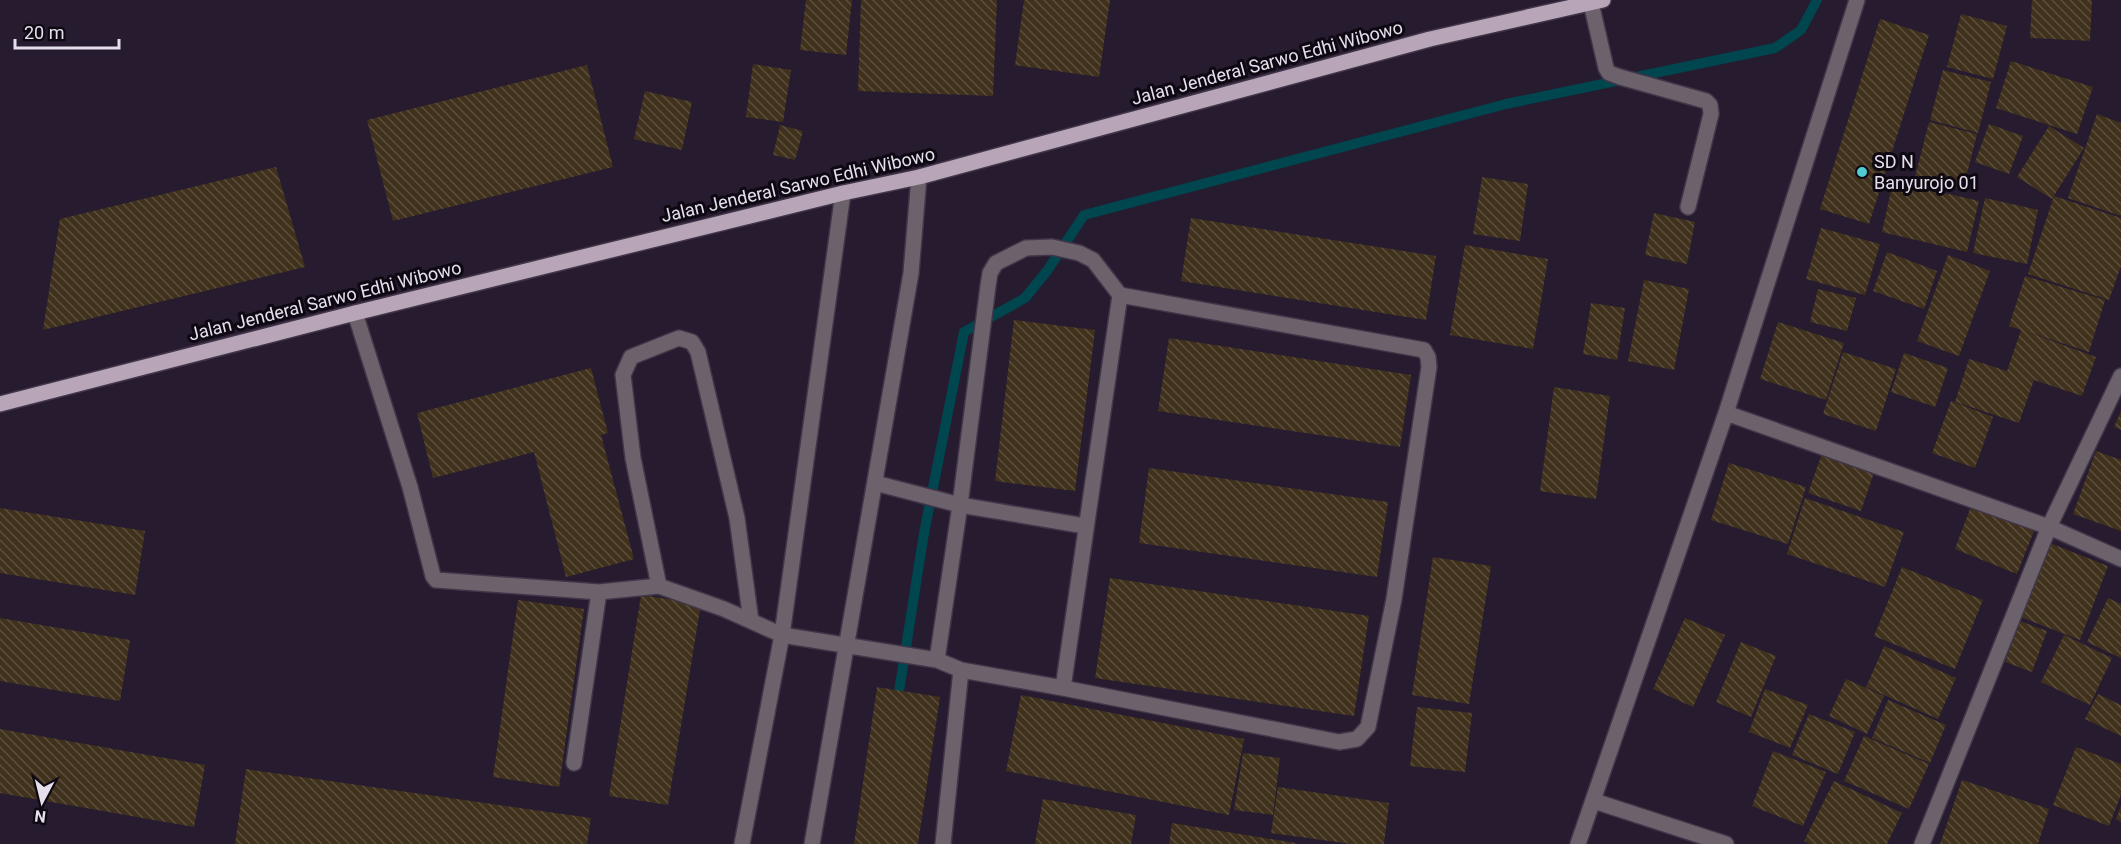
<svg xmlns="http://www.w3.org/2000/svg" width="2121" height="844" font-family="Roboto,sans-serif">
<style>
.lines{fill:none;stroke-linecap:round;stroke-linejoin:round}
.stream{stroke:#00464e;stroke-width:10}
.building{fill:url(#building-back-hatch)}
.service-casing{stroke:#413649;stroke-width:18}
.minor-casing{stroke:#413649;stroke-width:18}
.primary-casing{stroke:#413649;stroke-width:18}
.service{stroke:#6c626b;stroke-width:15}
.minor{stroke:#6c626b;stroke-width:15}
.primary{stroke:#b8a5b7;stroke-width:15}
.poi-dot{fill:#51ccd1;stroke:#0d0811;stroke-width:2}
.labels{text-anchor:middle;stroke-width:6;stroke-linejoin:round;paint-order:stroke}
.street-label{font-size:18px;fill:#e5dfec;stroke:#0d0811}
.poi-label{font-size:18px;fill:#e5dfec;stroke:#0d0811;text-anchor:start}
</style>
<defs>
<pattern id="building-back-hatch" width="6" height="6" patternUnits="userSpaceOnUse" patternTransform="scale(1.5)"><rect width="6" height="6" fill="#40311c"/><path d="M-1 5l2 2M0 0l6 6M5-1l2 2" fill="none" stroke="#5b4e3d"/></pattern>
</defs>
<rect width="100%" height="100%" fill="#261b2f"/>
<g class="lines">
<path class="stream" d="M897,704l27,-171 40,-201 61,-34 22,-27 37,-56 422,-111 269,-56 26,-18 16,-30"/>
</g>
<path class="building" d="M806,0h46l-6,55 -46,-5z
M861,0h136l-4,96 -135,-5z
M1024,0h86l-11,77 -84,-12z
M2032,0h60l-2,41 -60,-3z
M1961,14l46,12 -14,53 -46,-12z
M1880,19l49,16 -60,189 -49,-15z
M2011,61l82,26 -16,47 -81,-26z
M753,64l38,6 -8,52 -37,-5z
M587,65l26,102 -220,54 -26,-101z
M1943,70l48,12 -13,51 -48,-13z
M645,91l47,11 -10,48 -48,-11z
M2097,114l24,9v93l-53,-18z
M1929,122l48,12 -14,56 -48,-13z
M1989,124l34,12 -14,38 -34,-12z
M780,125l23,6 -8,29 -22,-5z
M2049,126l35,22 -32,51 -35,-22z
M276,167l29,100 -262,63 17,-111z
M1482,177l46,7 -8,57 -47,-7z
M1893,181l86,20 -12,51 -85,-20z
M2054,196l67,22v48l-12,34 -81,-26z
M1985,198l53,12 -11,54 -54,-11z
M1654,213l41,9 -8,42 -42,-9z
M1191,218l245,38 -10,64 -245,-39z
M1821,228l59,16 -15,51 -59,-16z
M1465,245l83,14 -15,90 -83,-14z
M1887,252l50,19 -13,38 -51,-18z
M1948,255l42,16 -31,85 -42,-15z
M2025,276l80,24 -16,52 -64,-21 71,26 -14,39 -48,-16 -15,43 -64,-21 14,-43 38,12 14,-41 -12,-4z
M1644,280l45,9 -15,81 -46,-9z
M1818,289l38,9 -9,33 -37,-9z
M1591,303l34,5 -8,52 -34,-6z
M1014,320l81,10 -20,161 -80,-10z
M1778,322l66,21 -18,57 -66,-21z
M1169,338l242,37 -11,72 -242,-36z
M1843,352l53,17 -20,62 -53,-17z
M1904,353l44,15 -13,39 -44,-15z
M591,368l17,65 -7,2 33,124 -68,18 -32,-125 -101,26 -16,-65z
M1554,387l56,9 -14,103 -56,-8z
M1951,401l42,16 -18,51 -43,-15z
M2121,411v19l-7,-3z
M1824,448l52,19 -15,44 -53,-18z
M2096,451l25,9v71l-48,-17z
M1729,463l77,24 -18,57 -77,-24z
M1149,468l239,34 -11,75 -238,-34z
M1805,498l99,34 -19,55 -98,-33z
M1971,506l63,25 -17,43 -62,-25z
M0,508l145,23 -10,64 -135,-22z
M2047,542l61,24 -28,74 -62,-24z
M1433,557l58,9 -22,138 -57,-9z
M1902,567l81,33 -28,69 -81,-33z
M1110,578l259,38 -15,100 -259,-38z
M641,595l60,9 -33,201 -59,-9z
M2108,598l13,6v54l-34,-16z
M518,600l66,9 -25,178 -66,-10z
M0,618l130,22 -10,61 -120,-20z
M1685,618l40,17 -32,72 -40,-18z
M2020,621l27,10 -15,41 -27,-10z
M2064,635l48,23 -22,47 -49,-23z
M1741,642l35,14 -25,61 -35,-15z
M1884,646l72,32 -18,41 -72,-32z
M1846,679l38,17 -17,38 -38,-18z
M877,687l63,10 -22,147h-64z
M1765,689l43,16 -18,43 -41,-16z
M2098,694l23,11v31l-36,-17z
M1021,695l223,44 -15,76 -223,-44z
M1888,700l58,25 -16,38 -58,-25z
M1417,707l55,6 -7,59 -55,-6z
M1809,714l46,18 -17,42 -46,-19z
M0,729l205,36 -11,62 -194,-34z
M1864,736l65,28 -20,45 -65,-28z
M2076,747l45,17v31l-12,31 -56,-21z
M1773,751l53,21 -23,54 -51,-20z
M1243,753l37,5 -7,57 -39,-5z
M246,769l345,49 -4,26h-352z
M1962,780l87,29 -11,35h-98z
M1834,781l68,32 -15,31h-77l-6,-3z
M1278,787l111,16 -5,41h-33l-80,-11z
M1043,799l93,16 -5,29h-96z
M2121,806v16l-5,-3z
M1172,823l124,20 -1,1h-126z"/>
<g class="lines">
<defs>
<path id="service" d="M355,313l55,174 23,89 3,4 163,12 60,-6
M875,483l85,22 125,21
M751,621l-14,-103 -39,-166 -6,-10 -13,-4 -48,19 -8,18 10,83 26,128 65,23 58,26 155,25 24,10 102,18 276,54 18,-3 11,-12 26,-128 35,-232 -1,-10 -4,-7 -304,-55 -27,-35 -14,-7 -27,-6 -26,1 -30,15 -6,10 -2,13 -28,219 -23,155
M1063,688l57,-393
M574,763l25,-171
M742,844l40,-209 61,-442
M812,844l99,-571 8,-96
M943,844l18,-174"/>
<path id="minor" d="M1591,3l15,65 3,5 11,4 86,24 4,4 1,9 -23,93
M1726,413l323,114 72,32
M1594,801l132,43
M1578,844l148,-431 131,-413
M1922,844l127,-317 72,-151"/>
<path id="primary" d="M0,404l355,-91 488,-120 76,-16 511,-138 173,-39"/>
</defs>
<use href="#service" class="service-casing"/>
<use href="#minor" class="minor-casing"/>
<use href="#primary" class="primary-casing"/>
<use href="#service" class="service"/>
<use href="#minor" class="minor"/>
<use href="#primary" class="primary"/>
</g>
<circle class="poi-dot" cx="1862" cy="172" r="6"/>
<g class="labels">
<g class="street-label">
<text transform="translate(1267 63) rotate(-15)" y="6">Jalan Jenderal Sarwo Edhi Wibowo</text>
<text transform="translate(798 185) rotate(-13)" y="6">Jalan Jenderal Sarwo Edhi Wibowo</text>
<text transform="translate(325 301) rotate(-14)" y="6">Jalan Jenderal Sarwo Edhi Wibowo</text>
</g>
<g class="poi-label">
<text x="1874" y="168">SD N<tspan x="1874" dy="21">Banyurojo 01</tspan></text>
</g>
</g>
<g transform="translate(42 802) rotate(187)" stroke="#0d0811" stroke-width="4.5" paint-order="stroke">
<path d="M0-4.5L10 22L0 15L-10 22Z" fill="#e5dfec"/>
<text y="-9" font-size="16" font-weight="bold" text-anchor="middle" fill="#e5dfec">N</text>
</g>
<path d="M15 39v9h104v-9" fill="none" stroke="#e5dfec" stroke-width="3"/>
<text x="24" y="39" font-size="18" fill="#e5dfec" stroke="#0d0811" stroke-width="4.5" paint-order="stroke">20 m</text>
</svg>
